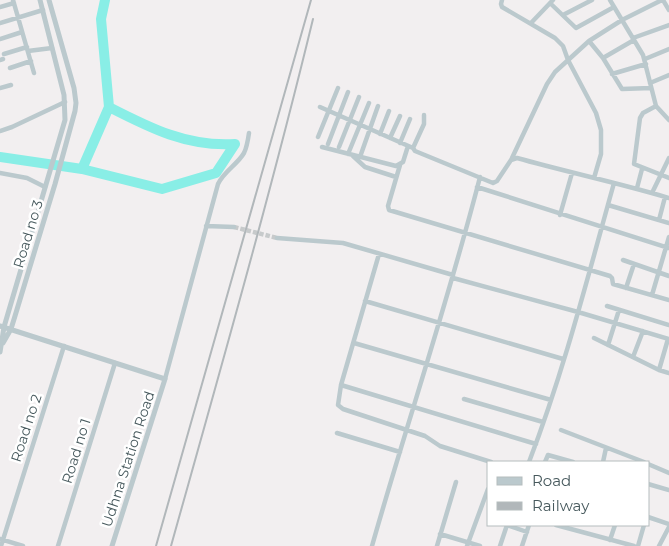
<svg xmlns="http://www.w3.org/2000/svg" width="669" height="546" font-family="Montserrat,sans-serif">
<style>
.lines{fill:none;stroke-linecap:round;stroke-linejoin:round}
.river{stroke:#89eee6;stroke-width:10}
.minor-tunnel{stroke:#c7cacb;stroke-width:4.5;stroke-dasharray:4.5 2;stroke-linecap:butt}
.minor{stroke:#bbc9cd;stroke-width:4.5}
.tertiary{stroke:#bbc9cd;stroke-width:5}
.rail{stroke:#b1b7ba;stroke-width:2}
.labels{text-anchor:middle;stroke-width:5;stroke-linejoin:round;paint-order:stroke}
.street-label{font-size:14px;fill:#47595d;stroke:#fff}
</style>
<rect width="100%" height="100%" fill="#f2eff0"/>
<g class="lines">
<path class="river" d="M0,157l82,12 80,20 54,-16 19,-29c-48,3 -85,-16 -126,-37l-8,-88 4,-19
M82,169l27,-62"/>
<path class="minor-tunnel" d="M234,227l43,11"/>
<path class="minor" d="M13,0l21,73
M502,0l-1,4 1,3 53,31 8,8 5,14 28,53 5,17v24l-7,24
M610,0l33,55 13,51 13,14
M663,0l6,10
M550,3l26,25 38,-21
M0,7l14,-4
M563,15l29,-15
M0,23l43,-13
M531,23l22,-23
M633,38l36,-13
M0,39l22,-7
M589,41l14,17 19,31 29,-1
M28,51l24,-3
M4,54l23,-7
M603,58l31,-18
M645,59l24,-10
M0,60l3,-1
M10,68l21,-7
M612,74l34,-10
M650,83l19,-8
M0,88l11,-3
M656,106l-13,7 -3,5 -6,46 35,14
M320,107l93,41 2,3 78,32 4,-2 14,-21 6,-2c50,14 102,25 152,40
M0,131l12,-4 53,-25
M380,134l9,-23
M318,137l20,-49
M390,138l10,-22
M400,143l10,-24
M328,144l20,-52
M322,147l74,19 7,-4 5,-16
M339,147l20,-50
M413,148l11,-24v-9
M348,154l21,-51
M353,156l12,11 31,10
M360,157l18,-51
M512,158l35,-74 8,-12 34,-31 33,-21 40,-20
M400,165l-12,41 1,4 221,66 2,2 1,6 56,16
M0,173l27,5 18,9
M477,187l192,61
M637,188l5,-19
M652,193l17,-35
M608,205l61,18
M560,215l12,-42
M659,220l6,-23
M206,226l28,1
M277,238l66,5 110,32
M379,254l-38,131 -3,20 5,4 82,27 15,10 51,16
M623,260l46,16
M453,278l125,34 91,27
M626,288l8,-24
M652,295l17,-58
M365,301l198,58
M607,306l62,19
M594,338l65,32 10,3
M354,343l197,57
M608,345l11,-35
M633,357l10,-26
M659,370l9,-31
M165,379l53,-195c6,-13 19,-19 26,-31 3,-6 4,-13 5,-20
M341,385l195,59
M464,399l79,23
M561,430l83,32
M337,433l63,19
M529,462c35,-91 59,-186 85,-279
M545,462l3,-7 25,7
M603,462l3,-14
M648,464l21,9
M648,484l21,6
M648,517l21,7
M507,525l20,7
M556,525l78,21
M440,534l40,12
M0,539l23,7
M610,540l5,-15
M1,546l63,-200
M58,546l57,-183
M372,546c35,-123 76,-244 108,-369
M437,546l19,-64
M467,546l21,-57
M500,546l7,-21
M522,546l7,-21
M638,546l6,-21
M659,546l10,-19"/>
<path class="tertiary" d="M0,326l165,53 -53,167
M3,343l8,-14 4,-13 40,-132 20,-73 1,-8 -2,-15 -25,-88
M0,352l4,-25 61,-207 -1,-25 -24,-95"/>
<path class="rail" d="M156,546l155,-546
M171,546c49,-175 99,-350 142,-527"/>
</g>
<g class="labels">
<g class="street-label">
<text transform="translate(28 234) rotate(-73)" y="5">Road no 3</text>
<text transform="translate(26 428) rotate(-72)" y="5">Road no 2</text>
<text transform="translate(76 451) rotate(-73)" y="5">Road no 1</text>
<text transform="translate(128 459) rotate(-72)" y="5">Udhna Station Road</text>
</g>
</g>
<rect x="487" y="461" width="162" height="65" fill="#ffffff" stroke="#b5bdbe"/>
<rect x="497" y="477" width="25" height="8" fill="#bbc9cd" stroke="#b5bdbe"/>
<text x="532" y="486" font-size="15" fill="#47595d">Road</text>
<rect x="497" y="502" width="25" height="8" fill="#b1b7ba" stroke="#b5bdbe"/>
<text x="532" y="511" font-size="15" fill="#47595d">Railway</text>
</svg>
